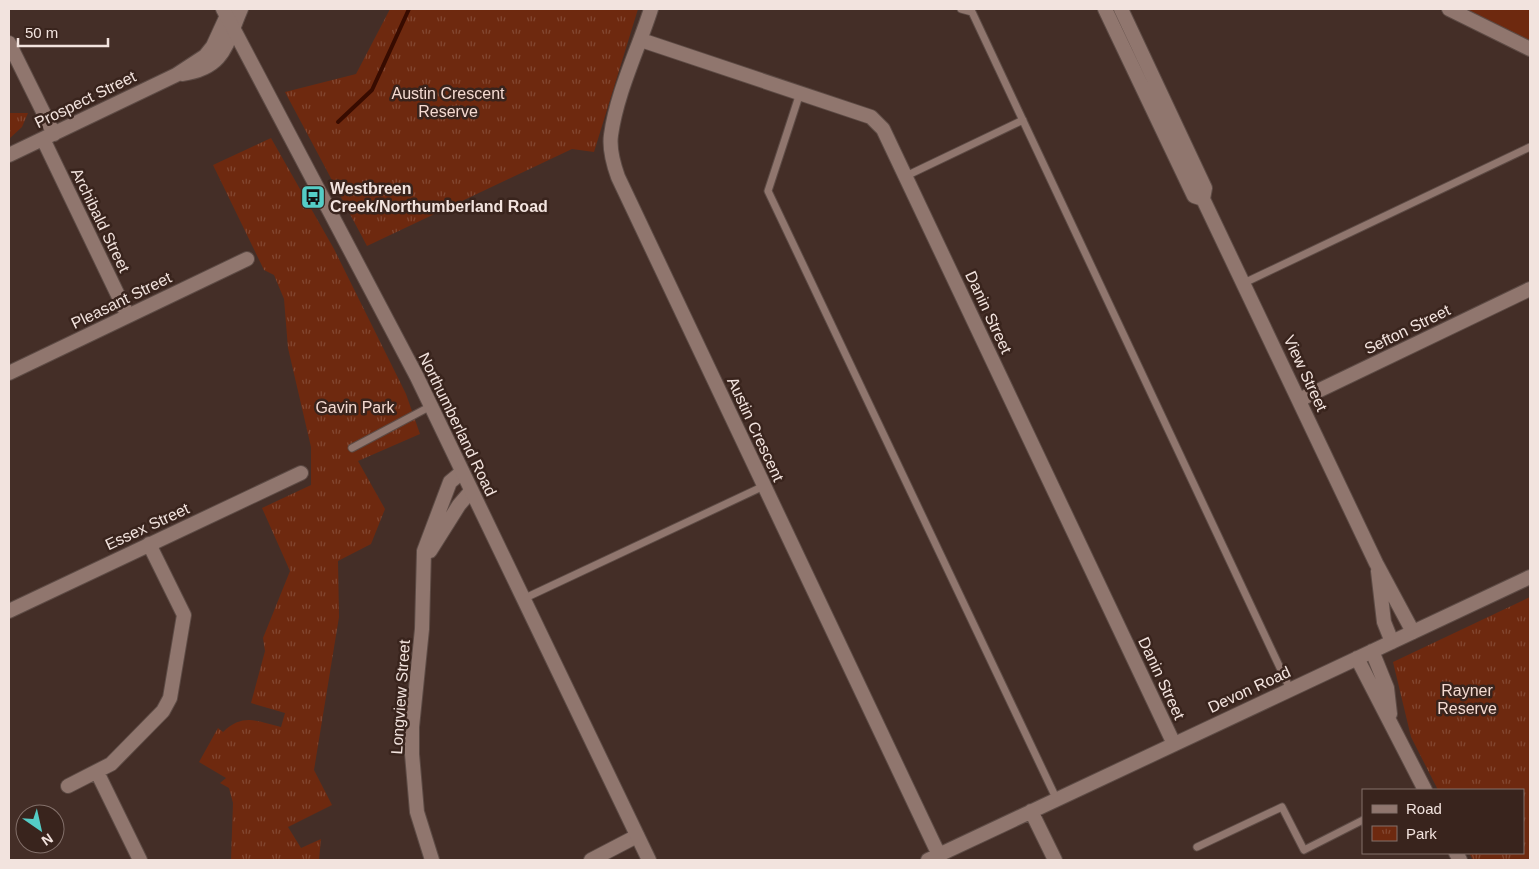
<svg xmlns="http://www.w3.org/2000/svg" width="1539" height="869" font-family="Arial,sans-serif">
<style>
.green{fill:#6e290f}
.park{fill:url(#park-tufts)}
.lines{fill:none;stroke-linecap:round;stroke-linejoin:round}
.stream{stroke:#370b00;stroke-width:4}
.service-casing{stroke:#5d4b45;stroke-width:9}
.minor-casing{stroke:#5d4b45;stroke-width:16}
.tertiary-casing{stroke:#5d4b45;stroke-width:16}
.service{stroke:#90766e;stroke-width:7}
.minor{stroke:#90766e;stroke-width:14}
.tertiary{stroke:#90766e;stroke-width:14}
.labels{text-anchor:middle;stroke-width:5;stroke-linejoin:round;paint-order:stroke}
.park-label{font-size:16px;fill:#f4dad1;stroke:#39241d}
.street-label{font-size:16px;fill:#f2e3de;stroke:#39241d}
.poi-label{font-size:16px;font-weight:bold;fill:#f2e3de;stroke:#39241d;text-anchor:start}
</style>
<defs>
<pattern id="park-tufts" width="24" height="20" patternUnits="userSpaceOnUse" patternTransform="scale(1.25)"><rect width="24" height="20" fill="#6e290f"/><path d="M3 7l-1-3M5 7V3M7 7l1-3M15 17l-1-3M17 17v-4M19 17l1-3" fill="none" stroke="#834832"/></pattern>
</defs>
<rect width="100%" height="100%" fill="#442e27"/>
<path class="green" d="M1463,9h67v33z"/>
<path class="park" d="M390,9h248l-44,143 -22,-3 -205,97 -82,-154 71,-18z
M9,113h19l-6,14 -13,12z
M271,138l63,111 72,145 14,40 -62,27 27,48 -14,35 -33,17 1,56 -25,153 18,35 -44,22 13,21 20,-9 -2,21h-88l2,-57 -4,-15 -9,-5 6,-5 -27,-16 19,-34 5,4c20,-19 34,-11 58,-5l4,-14 -34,-10 14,-52 -2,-13 27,-67 -28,-63 49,-23v-38l-23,-99 -4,-49 -10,-24 -10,-5 -51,-105z
M1530,597v263h-57l-4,-7h54v-63h-85l-27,-53 -18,-75z"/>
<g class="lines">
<path class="stream" d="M338,122l34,-32 37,-81"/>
<defs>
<path id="service" d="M961,9l11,3 318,677
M800,93l-32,98 289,609
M906,176l117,-56
M1244,283l286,-136
M352,448l79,-42
M523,599l241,-113
M1197,847l85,-40 22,43 59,-30"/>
<path id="minor" d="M651,9c-13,41 -34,83 -40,126 -2,14 2,28 7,42l321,678
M1105,9l89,187 9,3
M1121,9l84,179 -2,11 173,364 37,69
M1449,9l81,40
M641,40l230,77 12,12 291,615
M9,43l45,91
M182,74c44,-6 44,-31 59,-65
M43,139l85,177
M9,155l167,-80 29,-19 8,-10 17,-37
M9,373l238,-114
M1299,400l231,-111
M430,551l29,-46 12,-14
M1378,571l6,51 8,20
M9,611l292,-138
M1372,651l15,37 3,26
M1357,658l68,132
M97,772l43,88
M68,786l43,-22 52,-53 7,-13 14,-83 -35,-71
M1031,811l24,49
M1456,853l4,7
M432,860l-15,-48 -5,-58v-27l10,-98 2,-78 26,-69 12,-10
M591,860l46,-24
M928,860l602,-283"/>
<path id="tertiary" d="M223,9l194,368 232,483"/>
</defs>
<use href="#service" class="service-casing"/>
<use href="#minor" class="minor-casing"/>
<use href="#tertiary" class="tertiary-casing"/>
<use href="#service" class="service"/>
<use href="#minor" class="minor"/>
<use href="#tertiary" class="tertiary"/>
</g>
<defs>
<symbol id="bus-square" viewBox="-11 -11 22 22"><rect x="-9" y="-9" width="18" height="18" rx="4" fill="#54cdc6" stroke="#39241d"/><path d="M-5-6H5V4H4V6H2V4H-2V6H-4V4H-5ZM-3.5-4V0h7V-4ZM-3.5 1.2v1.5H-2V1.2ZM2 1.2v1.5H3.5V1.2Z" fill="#111"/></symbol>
</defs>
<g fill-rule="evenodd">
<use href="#bus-square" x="299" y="183" width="28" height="28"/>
</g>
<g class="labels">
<g class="park-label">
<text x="448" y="99">Austin Crescent<tspan x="448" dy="18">Reserve</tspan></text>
<text x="355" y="413">Gavin Park</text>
<text x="1467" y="696">Rayner<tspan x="1467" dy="18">Reserve</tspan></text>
</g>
<g class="street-label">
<text transform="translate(85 99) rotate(-26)" y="6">Prospect Street</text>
<text transform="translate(101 220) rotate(64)" y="6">Archibald Street</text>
<text transform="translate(121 300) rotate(-26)" y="6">Pleasant Street</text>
<text transform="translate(989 312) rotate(65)" y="6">Danin Street</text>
<text transform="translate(1407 329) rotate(-26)" y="6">Sefton Street</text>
<text transform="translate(1306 373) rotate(65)" y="6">View Street</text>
<text transform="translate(458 424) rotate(64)" y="6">Northumberland Road</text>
<text transform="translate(756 429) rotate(65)" y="6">Austin Crescent</text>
<text transform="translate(147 526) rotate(-25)" y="6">Essex Street</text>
<text transform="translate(1162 678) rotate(65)" y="6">Danin Street</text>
<text transform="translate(1249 689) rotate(-25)" y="6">Devon Road</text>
<text transform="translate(400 697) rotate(-86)" y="6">Longview Street</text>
</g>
<g class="poi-label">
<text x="330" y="194">Westbreen<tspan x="330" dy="18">Creek/Northumberland Road</tspan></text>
</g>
</g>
<rect width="1539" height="869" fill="none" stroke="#f2e3de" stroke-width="20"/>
<rect x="1362" y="789" width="162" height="65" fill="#39241d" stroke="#83706a"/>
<rect x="1372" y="805" width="25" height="8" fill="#90766e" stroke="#83706a"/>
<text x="1406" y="814" font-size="15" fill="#f2e3de">Road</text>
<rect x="1372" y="826" width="25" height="15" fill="url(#park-tufts)" stroke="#83706a"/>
<text x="1406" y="839" font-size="15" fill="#f2e3de">Park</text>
<g transform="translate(40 829) rotate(146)"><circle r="24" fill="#39241d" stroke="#83706a"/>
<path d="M0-4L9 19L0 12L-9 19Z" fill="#54cdc6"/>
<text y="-8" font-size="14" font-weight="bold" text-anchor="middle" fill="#f2e3de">N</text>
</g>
<path d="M18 38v8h90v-8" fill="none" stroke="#f2e3de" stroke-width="2.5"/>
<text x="25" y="38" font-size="15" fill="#f2e3de" stroke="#39241d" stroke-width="4" paint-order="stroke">50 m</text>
</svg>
